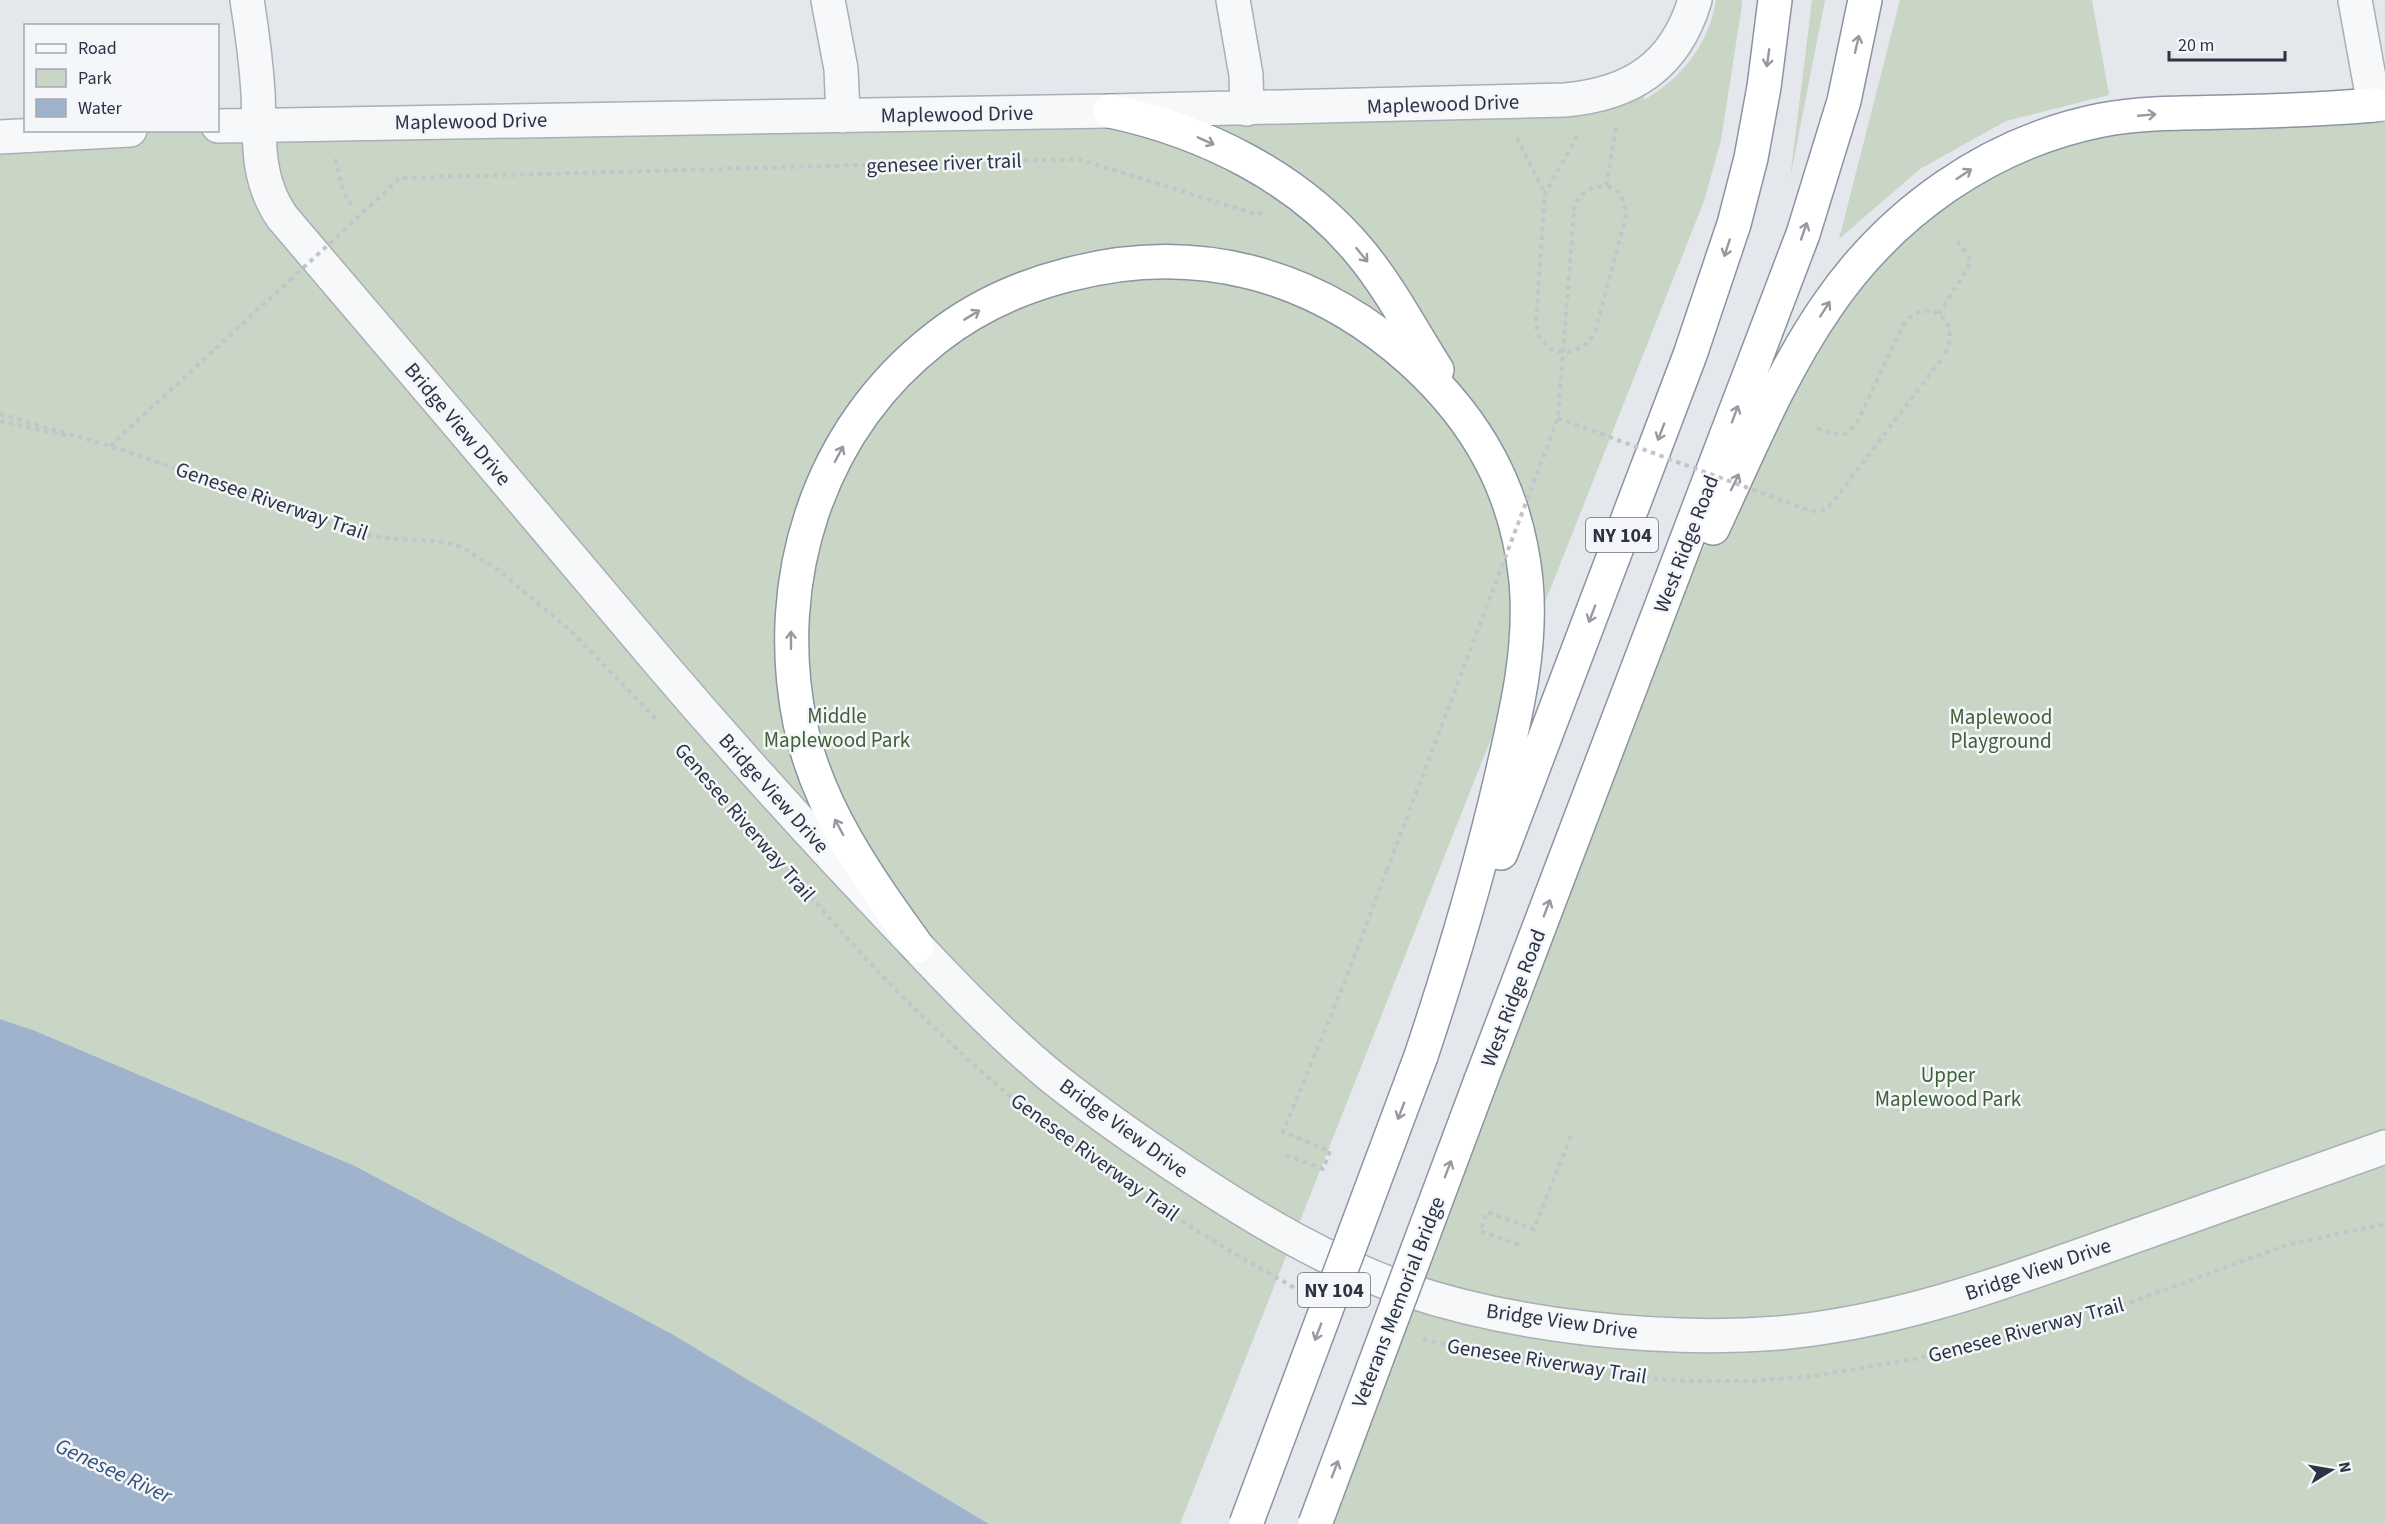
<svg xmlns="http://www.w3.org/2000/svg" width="2385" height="1524" font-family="'Source Sans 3',sans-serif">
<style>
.green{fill:#c9d6c5}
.water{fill:#9fb4cc}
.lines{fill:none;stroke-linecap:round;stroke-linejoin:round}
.minor-casing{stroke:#a9aeb7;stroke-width:36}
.highway-casing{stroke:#8b94a3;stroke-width:36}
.path{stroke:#c2c5cb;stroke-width:4;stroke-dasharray:4.5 4.5;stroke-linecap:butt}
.minor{stroke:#f7f8fa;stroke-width:33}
.highway{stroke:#fff;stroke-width:33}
.highway-bridge-casing{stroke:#8b94a3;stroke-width:36;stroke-linecap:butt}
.path-bridge{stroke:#c2c5cb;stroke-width:4;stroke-dasharray:4.5 4.5;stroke-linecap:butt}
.highway-bridge{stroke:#fff;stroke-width:33}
.oneway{stroke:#959aa2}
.labels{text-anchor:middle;stroke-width:5;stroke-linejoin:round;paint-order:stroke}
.shield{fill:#f4f6f9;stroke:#676e7b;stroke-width:1.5}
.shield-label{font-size:20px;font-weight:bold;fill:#2b3445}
.street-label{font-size:21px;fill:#2b3445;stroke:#f4f6f9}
.park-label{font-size:21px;fill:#3f6138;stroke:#f4f6f9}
.water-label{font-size:22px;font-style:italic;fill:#34527a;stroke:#f4f6f9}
</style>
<rect width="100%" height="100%" fill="#e4e7ec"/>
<path class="green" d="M1716,0h26v5l-21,135 -17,61 -524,1323h-191l-317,-190 -317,-168 -322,-136 -33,-11v-882l130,-6 88,-1 1347,-30 83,-26 -4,26c38,-22 65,-56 72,-100z
M1812,0h13l-35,179z
M1900,0h192l17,95 -103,26 -86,48 -81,70z
M2385,104v1420h-1070l375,-948 92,-192 72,-114 182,-131z"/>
<path class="water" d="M0,1019l33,11 322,136 317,168 317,190h-989z"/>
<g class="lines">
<defs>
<path id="minor" d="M247,0c5,31 9,61 11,92 2,46 -3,86 24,125 127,148 252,297 378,446 76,89 154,175 235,260 50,53 100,107 157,154 44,35 90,67 137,98 68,45 140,88 218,115 110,37 256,52 372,43 113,-10 219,-48 325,-86 94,-33 187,-67 281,-100
M828,0l13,69 2,47
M1233,0l13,75 1,34
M2355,0l19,105 11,-1
M218,126l892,-15 455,-11c67,-6 110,-34 130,-100
M0,137l130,-7"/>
<path id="highway" d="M1110,111c94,20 188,66 250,141 30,36 52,79 77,118
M1713,528c35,-75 67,-154 114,-222 64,-94 163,-164 275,-186 42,-8 85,-7 127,-8 49,-1 97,-3 145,-7
M1501,853l189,-498 44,-131 17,-66 13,-71 11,-87
M917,946c-49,-68 -100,-139 -117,-223 -29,-144 18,-293 136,-385 38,-30 84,-51 131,-63 128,-34 247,-2 345,86 66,60 105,130 114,220 6,65 -9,129 -24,193 -22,95 -50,189 -81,282
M1481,1080l322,-846 41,-133 21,-101"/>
</defs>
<use href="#minor" class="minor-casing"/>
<use href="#highway" class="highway-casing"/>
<path class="path" d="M1577,136l-32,58 -9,127c1,38 44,40 59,11l31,-116c-2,-15 -4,-26 -20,-30
M1517,138l28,56
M335,159l8,32 9,15
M1574,211c3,-17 15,-25 32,-25l10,-58
M343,231l57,-53 678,-19 181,56 2,-4
M1939,314l31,-50 -1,-8 -14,-17
M0,414l110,32 127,43 118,43 28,6 63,4 17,6 34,21 74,62 87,90
M0,421l68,15
M1817,428l13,5 15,1 11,-9 47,-100c25,-33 62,-3 40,32
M110,446l180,-166
M759,834c90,114 196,223 312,311 71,53 148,101 226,144
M1286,1155l37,14 7,-18 -47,-19 64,-156 40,-106
M1519,1245l-39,-14 7,-19 47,17 38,-96
M1423,1339l88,21 70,11 67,7 37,3h66l62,-5 97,-16 140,-32 62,-19 178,-65 95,-20"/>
<use href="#minor" class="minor"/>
<use href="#highway" class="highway"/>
<defs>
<path id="highway-bridge" d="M1246,1524l175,-468
M1315,1524l166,-444"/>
</defs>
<use href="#highway-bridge" class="highway-bridge-casing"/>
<path class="path-bridge" d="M290,280l51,-47
M1558,418l250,92c10,2 17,1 24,-7l111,-146
M1387,870l171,-452 16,-207"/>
<use href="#highway-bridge" class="highway-bridge"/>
</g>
<defs><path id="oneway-shaft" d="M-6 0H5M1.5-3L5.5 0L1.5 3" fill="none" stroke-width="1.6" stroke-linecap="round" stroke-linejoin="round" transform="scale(1.5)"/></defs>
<g class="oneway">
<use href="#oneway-shaft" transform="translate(1857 44) rotate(-77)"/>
<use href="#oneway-shaft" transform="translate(1768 58) rotate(98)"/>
<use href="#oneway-shaft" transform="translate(2147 115) rotate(-5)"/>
<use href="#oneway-shaft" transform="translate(1206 141) rotate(24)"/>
<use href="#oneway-shaft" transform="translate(1964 174) rotate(-33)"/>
<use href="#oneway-shaft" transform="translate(1804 231) rotate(-71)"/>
<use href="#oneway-shaft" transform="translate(1727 248) rotate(108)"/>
<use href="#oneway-shaft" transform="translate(1362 255) rotate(51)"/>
<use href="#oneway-shaft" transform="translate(1825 309) rotate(-57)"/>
<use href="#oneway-shaft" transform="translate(972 315) rotate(-31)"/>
<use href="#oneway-shaft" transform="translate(1735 414) rotate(-70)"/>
<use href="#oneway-shaft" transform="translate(1661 432) rotate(111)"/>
<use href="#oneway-shaft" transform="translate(839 454) rotate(-62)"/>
<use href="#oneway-shaft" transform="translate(1735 482) rotate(-64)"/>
<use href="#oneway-shaft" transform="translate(1592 614) rotate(111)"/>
<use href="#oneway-shaft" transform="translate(791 640) rotate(-90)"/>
<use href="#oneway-shaft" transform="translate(839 827) rotate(-118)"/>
<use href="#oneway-shaft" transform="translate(1547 908) rotate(-69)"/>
<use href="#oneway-shaft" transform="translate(1401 1111) rotate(111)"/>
<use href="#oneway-shaft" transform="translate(1448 1169) rotate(-69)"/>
<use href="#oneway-shaft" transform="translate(1318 1332) rotate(111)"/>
<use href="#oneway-shaft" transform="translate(1335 1469) rotate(-69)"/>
</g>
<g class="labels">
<g class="shield">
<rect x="1586" y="518" width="72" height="34" rx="4.5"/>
<rect x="1298" y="1273" width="72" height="34" rx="4.5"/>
</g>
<g class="shield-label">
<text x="1622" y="542">NY 104</text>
<text x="1334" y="1297">NY 104</text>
</g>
<g class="street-label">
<text transform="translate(1443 104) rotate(-2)" y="7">Maplewood Drive</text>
<text transform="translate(957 114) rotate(-1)" y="7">Maplewood Drive</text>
<text transform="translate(471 121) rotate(-1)" y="7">Maplewood Drive</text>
<text transform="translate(944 163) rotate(-2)" y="7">genesee river trail</text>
<text transform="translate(458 424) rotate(50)" y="7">Bridge View Drive</text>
<text transform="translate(272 501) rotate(19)" y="7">Genesee Riverway Trail</text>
<text transform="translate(1686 544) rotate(-69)" y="7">West Ridge Road</text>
<text transform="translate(774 793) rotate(48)" y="7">Bridge View Drive</text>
<text transform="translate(745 822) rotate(49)" y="7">Genesee Riverway Trail</text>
<text transform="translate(1513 998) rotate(-69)" y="7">West Ridge Road</text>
<text transform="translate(1124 1128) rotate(36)" y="7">Bridge View Drive</text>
<text transform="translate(1095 1157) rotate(36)" y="7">Genesee Riverway Trail</text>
<text transform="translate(2038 1269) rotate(-19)" y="7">Bridge View Drive</text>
<text transform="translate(1398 1302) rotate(-69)" y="7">Veterans Memorial Bridge</text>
<text transform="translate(1562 1321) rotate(8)" y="7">Bridge View Drive</text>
<text transform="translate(2026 1330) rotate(-15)" y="7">Genesee Riverway Trail</text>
<text transform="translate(1547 1361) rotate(9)" y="7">Genesee Riverway Trail</text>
</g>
<g class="park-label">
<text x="837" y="723">Middle<tspan x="837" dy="24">Maplewood Park</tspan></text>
<text x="2001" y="724">Maplewood<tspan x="2001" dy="24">Playground</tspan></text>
<text x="1948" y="1082">Upper<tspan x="1948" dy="24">Maplewood Park</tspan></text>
</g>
<g class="water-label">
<text transform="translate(114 1470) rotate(25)" y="8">Genesee River</text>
</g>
</g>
<rect x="24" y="24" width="195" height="108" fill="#f4f6f9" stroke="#a4a8b1" stroke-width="1.5"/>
<rect x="36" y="44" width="30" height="9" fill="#f7f8fa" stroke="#a4a8b1" stroke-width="1.5"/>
<text x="78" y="54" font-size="18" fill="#2b3445">Road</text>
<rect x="36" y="69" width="30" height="18" fill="#c9d6c5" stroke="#a4a8b1" stroke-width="1.5"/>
<text x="78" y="84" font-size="18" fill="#2b3445">Park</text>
<rect x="36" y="99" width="30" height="18" fill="#9fb4cc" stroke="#a4a8b1" stroke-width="1.5"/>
<text x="78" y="114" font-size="18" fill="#2b3445">Water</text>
<g transform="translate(2331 1470) rotate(79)" stroke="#f4f6f9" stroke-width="4.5" paint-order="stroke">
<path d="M0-4.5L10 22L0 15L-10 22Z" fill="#2b3445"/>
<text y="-9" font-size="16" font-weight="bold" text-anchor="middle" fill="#2b3445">N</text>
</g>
<path d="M2169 51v9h116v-9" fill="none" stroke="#2b3445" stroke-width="3"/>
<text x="2178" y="51" font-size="18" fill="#2b3445" stroke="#f4f6f9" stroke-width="4.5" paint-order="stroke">20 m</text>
</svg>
